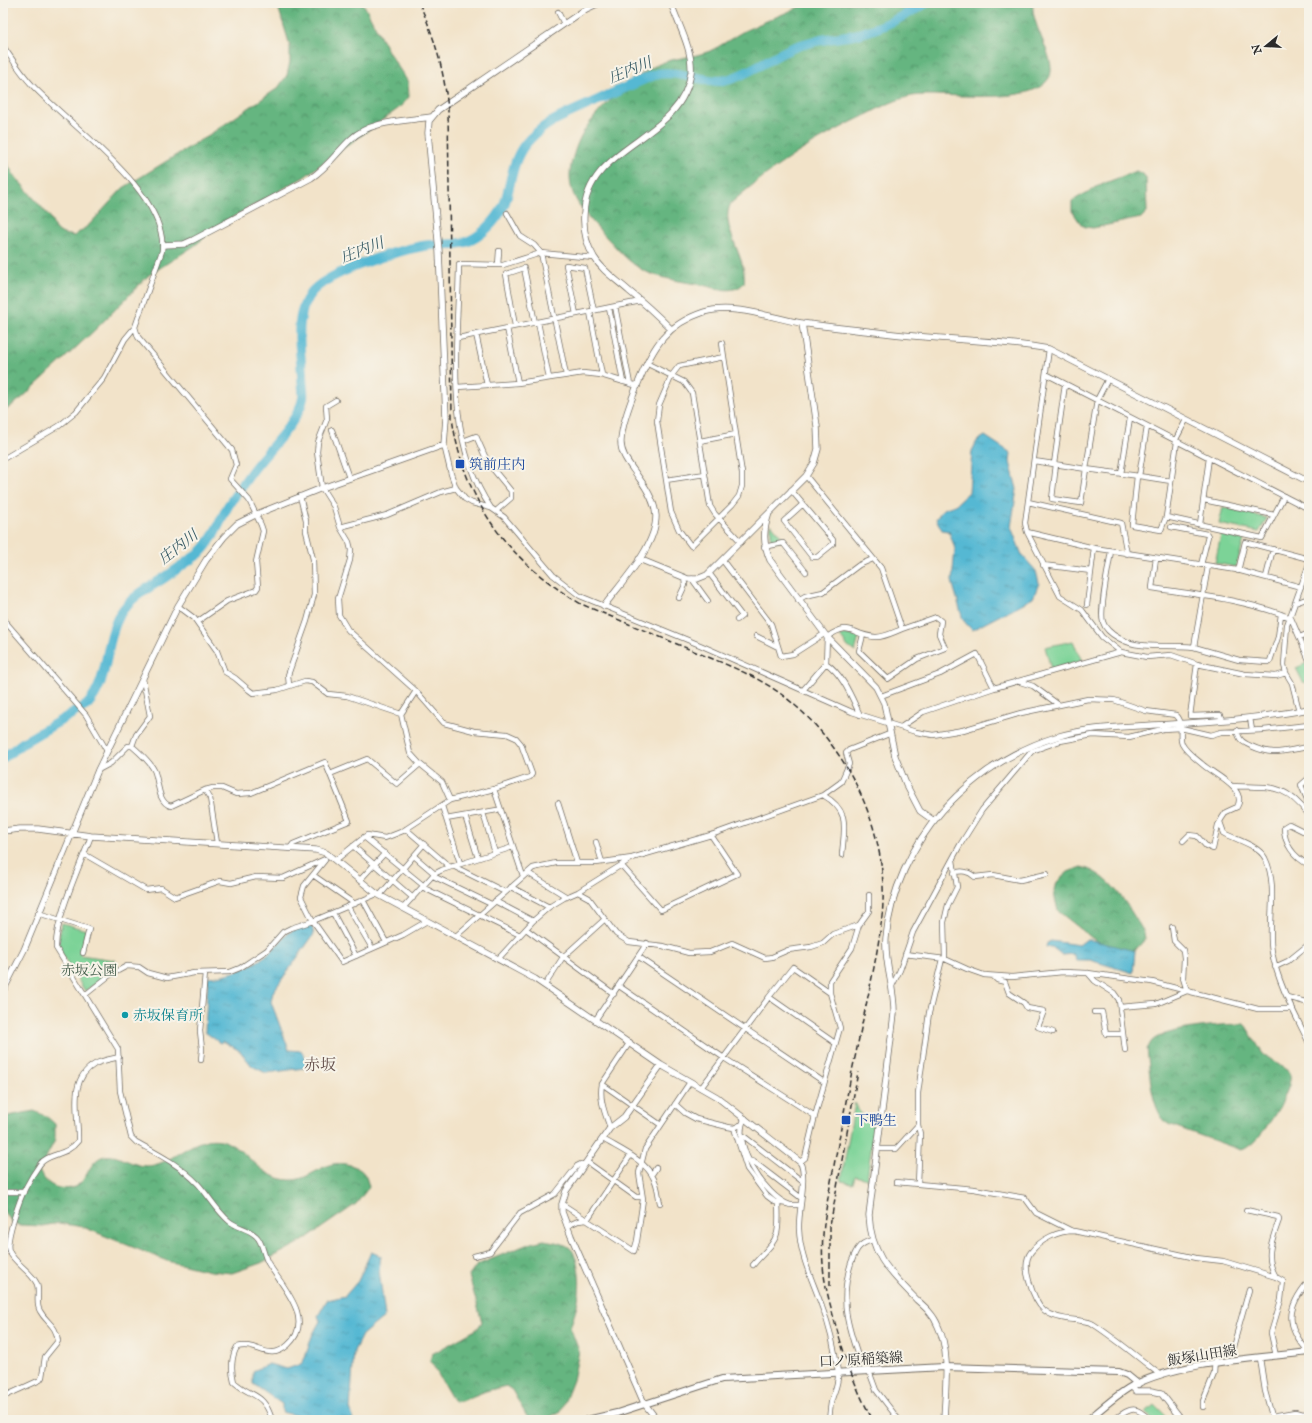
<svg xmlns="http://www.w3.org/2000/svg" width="1312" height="1423" font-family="'IM FELL English','Noto Serif JP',serif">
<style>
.forest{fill:url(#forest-crowns);stroke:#487056}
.park{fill:#7cd397;stroke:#547f61}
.water{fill:url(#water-ripples);stroke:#40727f}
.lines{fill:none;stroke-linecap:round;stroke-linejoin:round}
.river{stroke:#54b8d3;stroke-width:10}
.minor-casing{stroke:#716b62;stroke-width:6}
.tertiary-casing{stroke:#716b62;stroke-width:7}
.secondary-casing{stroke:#716b62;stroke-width:8}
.minor{stroke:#fff;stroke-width:4.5}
.tertiary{stroke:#fff;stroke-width:5.5}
.secondary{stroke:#fff;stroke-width:6}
.rail{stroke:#2b2b2b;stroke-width:1.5;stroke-dasharray:6 3;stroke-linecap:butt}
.transit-dot{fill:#1a4fb4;stroke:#f7f3e8;stroke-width:1.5}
.culture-dot{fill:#0f9aa8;stroke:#f7f3e8;stroke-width:1.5}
.labels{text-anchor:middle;stroke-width:4;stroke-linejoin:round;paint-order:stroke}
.transit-label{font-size:14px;fill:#164399;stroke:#f7f3e8;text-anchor:start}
.park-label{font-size:14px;fill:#435d4b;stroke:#f7f3e8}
.culture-label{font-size:14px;fill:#0d838f;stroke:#f7f3e8;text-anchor:start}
.street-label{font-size:14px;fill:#2b2b2b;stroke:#f7f3e8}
.water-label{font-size:15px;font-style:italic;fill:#395c66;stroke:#f7f3e8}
.quarter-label{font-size:16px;fill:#65504c;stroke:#f7f3e8}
</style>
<defs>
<pattern id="forest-crowns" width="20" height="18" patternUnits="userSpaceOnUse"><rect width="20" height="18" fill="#65b580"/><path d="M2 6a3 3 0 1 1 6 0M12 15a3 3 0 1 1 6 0" fill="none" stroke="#539369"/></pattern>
<pattern id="water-ripples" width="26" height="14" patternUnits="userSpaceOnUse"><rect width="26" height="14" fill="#54b8d3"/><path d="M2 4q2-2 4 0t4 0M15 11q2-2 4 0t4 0" fill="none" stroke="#4696ab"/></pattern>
</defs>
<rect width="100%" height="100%" fill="#f7f3e8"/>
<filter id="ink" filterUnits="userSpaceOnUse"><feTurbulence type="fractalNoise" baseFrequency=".025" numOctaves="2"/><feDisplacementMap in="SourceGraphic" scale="8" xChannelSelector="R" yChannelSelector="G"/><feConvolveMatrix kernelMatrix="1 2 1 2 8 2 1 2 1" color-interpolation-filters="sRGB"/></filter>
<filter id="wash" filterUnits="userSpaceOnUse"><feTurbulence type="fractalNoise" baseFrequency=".012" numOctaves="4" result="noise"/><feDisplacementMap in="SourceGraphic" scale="16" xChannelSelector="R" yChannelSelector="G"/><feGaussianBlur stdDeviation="0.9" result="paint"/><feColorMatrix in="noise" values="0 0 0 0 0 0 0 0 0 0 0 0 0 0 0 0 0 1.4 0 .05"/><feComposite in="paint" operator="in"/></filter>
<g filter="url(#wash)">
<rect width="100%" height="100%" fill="#f2e3c9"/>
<path class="forest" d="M277,3h86l26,50 19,29 1,15 -10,11 -95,69 -82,46 -28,23 -45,29 -52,53 -75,70 -19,14v-255l11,18 36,42 5,12 8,5 11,2 15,-11 34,-37 89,-55 66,-45 9,-13 3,-13v-16z
M808,3h225c-3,23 26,58 16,75 -17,30 -106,13 -137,18 -15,3 -29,10 -42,17 -51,24 -97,53 -139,90 -13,23 17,54 13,80 -11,12 -28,5 -42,2 -18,-3 -37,-6 -53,-12 -18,-7 -29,-22 -42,-35 -31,-35 -49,-49 -28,-98 11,-25 54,-63 78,-75 17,-8 36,-7 53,-14 11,-5 23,-14 34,-20 21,-10 43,-18 64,-28z
M1136,171l7,3 3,4 1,34 -6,6 -48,10 -8,-1 -4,-3 -9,-13v-10l28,-16z
M1081,867c31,7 47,40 63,65l1,7 -5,6 -11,8h-10l-27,-15 -34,-27 -4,-17 3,-12 11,-10z
M1244,1024l2,2 17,28 25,17c2,3 3,6 2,9 -1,16 -33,68 -49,70l-73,-26c-18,-14 -18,-53 -21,-75 2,-2 3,-6 5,-8 13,-13 73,-17 92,-17z
M34,1111l12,5 9,8v16l-16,31c5,9 11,15 20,17 31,6 25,-28 46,-32 15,-3 30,14 49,9 23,-5 41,-30 67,-25 3,0 7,3 11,5 20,12 32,34 58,35 14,1 27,-11 39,-15 12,-4 30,0 36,10 2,4 3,8 4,12l-13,17 -55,38 -40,21 -29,10 -22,-2 -43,-10 -84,-34 -24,-4 -17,3 -21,-1 -8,-2 -10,-12v-94z
M544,1240c9,2 19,2 26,8 4,3 4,7 6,11 7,23 3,45 -6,68l9,24 -6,29 -12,31 -17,9h-15l-17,-30 -6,-4 -20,5 -25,10 -7,1 -24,-42 2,-6 45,-25 5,-7 -13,-46 8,-11 54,-22z"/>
<path class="park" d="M1223,507l44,11 -8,14 -40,-8z
M771,524l13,16 -13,2z
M1221,535l23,5 -8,27 -21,-4z
M844,634l15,3 -4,15 -7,-5 -8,-11z
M1073,641l9,20 -31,8 -6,-22z
M1307,663l2,5v15l-6,-1 -7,-14z
M62,923l24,7 -6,25 35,5 4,7 -34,24 -25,-40 -2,-9z
M855,1103c5,9 9,18 20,18l-8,58 -12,-3 -2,7 -12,-2z
M1154,1405l13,13 -1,2h-13l-7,-8z"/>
<path class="water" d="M985,436l26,17 -1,9 7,27 -6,38 11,28 14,16 3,12 -6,15 -61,32 -9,-10 -11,-39 3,-32 -6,-18 -7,-1 -6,-11 7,-10 12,-4 14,-13 3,-41 5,-10z
M311,924l3,10 -41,58 -2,10 18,48 12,1 11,16 -46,6 -14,-7 -12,-15 -17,-10 -3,2 -15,-11 3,-55c21,-1 46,-10 63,-26 18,-17 14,-20 40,-27z
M1087,939l48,12 -2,22 -43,-13h-14l-3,-6 -11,1 -10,-8h-6l1,-4 4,-2 28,4z
M371,1252l10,4 -2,14 6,46 -23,19 -8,16 -4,58 4,11h-41l-31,-8v-8l-29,-20v-13l16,-7 18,5 14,-5 4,-6 7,-22 8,-15 -2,-5 9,-16 18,-4 13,-15z"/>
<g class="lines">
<path class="river" d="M3,758l21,-16 63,-37c22,-24 17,-56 30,-85 9,-21 30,-31 47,-42 12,-8 24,-17 36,-25 13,-13 19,-30 28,-47 8,-12 16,-24 25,-36 13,-18 47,-50 50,-72 1,-7 -1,-14 -1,-22 -1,-27 -9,-57 8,-82 16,-22 86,-43 113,-48 15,-3 34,1 48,-6 14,-7 31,-25 35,-41 6,-21 7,-44 24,-60 19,-20 43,-27 66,-38 20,-9 40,-19 61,-27 21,-4 41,7 63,7 19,-1 48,-22 66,-30 22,-11 44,-12 68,-16 26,-6 49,-18 72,-32"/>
</g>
</g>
<g filter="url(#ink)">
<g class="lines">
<defs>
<path id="minor" d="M558,12l6,12
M3,46c9,13 18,27 29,39 37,40 137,108 130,166l-27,76 -10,12 -21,39 -28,34 -17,14 -56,33
M507,213l13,23 14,9 7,8 25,122
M498,265l1,-14
M615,306l15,78
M609,308l14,74
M590,312l12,63
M576,314l-10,-49 19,3 9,43
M538,322l11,56
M515,326l-9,-52 18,-6 11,55
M135,327l3,10 94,113 4,15 -6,14 19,21 12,25 2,6 -7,31 2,25 -2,3 -29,11 -30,21
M507,328l11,55
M476,334l11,51
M458,338l183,-37
M722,343l2,14 18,116v13l-3,10 -7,9 -41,41 -12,-16 -8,-18 -14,-91 2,-16 13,-30 7,-9 45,-9
M1049,349l-24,174 2,9 67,16 143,22 64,17
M648,364l36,18 8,11 18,113 5,8 26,28
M1046,374l263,135
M457,387l61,-4 65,-10 18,2 37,11
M336,400l-10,6 1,13 -9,23 -1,10 5,36 12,19 6,20 9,15 2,8 -1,10 -12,39 1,16 9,15 68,61 28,32 30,8 33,3 9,4 5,6 11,30 -2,3 -36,12 -44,11 -47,31 -10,4 -8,3 -18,-3 -31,25
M332,430l17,48
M463,441l13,-5 12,27 23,28v7l-15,13
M700,441l36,-7
M1175,441l11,-21
M444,445l7,29 5,14 9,11 7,4 19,5 13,9 49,58 27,21 120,49 152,67 64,20 17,3 30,-5 58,-17 67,-14 26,1 32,11 30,4c9,8 2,20 6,29 4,8 13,14 20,20 11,10 46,25 35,43l-11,5 -4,6 -4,7 -5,24 -7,-3 -9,-10 -8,-1 -6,6
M1034,461l20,3 11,-80
M1054,464l32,5 11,-69 11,-21
M1056,464l-4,35 29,4 5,-34 53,7 8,-49
M1121,474l9,-56
M1137,476l-5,49 29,5 5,-13 11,-75
M1139,476l32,5
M666,480l39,-6
M791,490l42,50v4l-16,13h-5l-28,-36 19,-17
M1204,500l70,15
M1028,502l93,21 6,31
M491,508c-48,-70 -33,-163 -32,-244l44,1 38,-12 53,5
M1166,517l96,21 22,-42
M1200,524l9,-66
M340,527l47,-12 54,-23 15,-4
M1171,527l36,7 1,2 -7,29
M1027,532l33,64 22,14 20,27 19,15
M764,547l19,-4 23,29
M1111,551c-2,14 -12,60 -8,71 4,13 25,22 38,23 18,2 35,0 53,2
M1156,558l-4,30c47,7 95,12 139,30l18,42
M723,561l48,63 10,32 12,-2 31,-20
M1043,565l48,6
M1208,566l-14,81 45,13 29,2 2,-1 8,-24 3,-23
M1238,571l7,-29 64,17
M709,573l33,43 -5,4
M1266,577l7,-28
M692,579l16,22
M679,598l6,-13 -1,-8
M798,600l7,-4 18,-4 36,-27 14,-6
M1295,603l14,-5
M1087,605l7,-57
M178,606l16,12 23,33 8,21 10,6 14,12 4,3 24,-3 28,-9 7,1 16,12 19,2 54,18
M3,619l83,96 21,36
M863,635l-4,16 29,28 29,-20 28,-11 -6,-14 2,-13 -5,-4 -34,12
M756,636l22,11
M1300,637l9,-4
M826,663c17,12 25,33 34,52
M1197,664l-7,52 30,-1 2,5
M1017,681l16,5 26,19
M289,685l-1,-10 19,-54 7,-26 -1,-36 -7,-28v-10l-6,-25
M804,689l22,-26 1,-26c25,-17 23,-2 48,0 8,1 19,-5 27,-8l-21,-61 -75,-92
M881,696l59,-22 37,-20 17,34
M1299,711l-7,-28 -6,-10 -2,-8 3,-40 22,-61
M401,714l9,39 10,11 22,18 8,18
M401,714l15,-23
M1250,718l2,12
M901,727l22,-15 71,-24 127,-36 26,5 24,-2 26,9 48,10 31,2 10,-3
M1237,730c2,10 5,12 14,16 24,11 34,4 58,1
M132,746l4,-11 14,-19 -7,-37
M98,770l13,-7 17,-17h4c7,6 18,16 22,24 5,10 3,33 17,36l34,-16 8,-2h9l14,6 15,-1 74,-31 24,59 -56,23 -3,4
M330,774l37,-15 30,25 23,-20
M1309,778l-8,7 8,19
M1233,786c39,2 50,-4 76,29
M494,789l29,87
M205,790l5,8 7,45
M823,795c28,16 21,33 19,60
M558,803l19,60
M442,806l18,57
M483,813l12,40
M465,816l13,42
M446,819l51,-9
M1220,822l4,11c12,7 34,12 41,25 14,28 2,64 7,94 6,32 23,62 37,91
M406,829l44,38
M1309,831l-2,2 -18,-9 -5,3c0,17 10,30 25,38
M91,836c-11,30 -36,82 -35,112l62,101 2,42 11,46 5,5c22,12 44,23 62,42 11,12 19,27 31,37 8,7 19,7 27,15 7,6 7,18 12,27 14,23 48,57 20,82 -20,18 -31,-4 -51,2 -6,10 -6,24 -3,35 18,16 30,10 38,38
M364,837l60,49
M596,842l6,20
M353,846l60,52
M84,854l62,36 15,-2 14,9 45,-16 11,2 25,-6 27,1 42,-19
M414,856l21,18
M325,860l-21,26 -3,11 12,24 29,41 61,-27 24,-14
M453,866l52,26
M622,866l39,44 76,-36 -26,-39
M528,873l39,24
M954,873c8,-3 14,-2 21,4l18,-2 27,5 27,-6
M313,875l42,29
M433,876l58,28
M360,880l25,-27
M422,887l98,48
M511,887l38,20
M578,892l11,6 27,36 13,8 34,4 26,7 21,-1 22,-9 33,15 7,-1 16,-7 23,-3 12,-4 10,-9 26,-9 10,-14v-16
M380,895l44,-51
M363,900l23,42
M495,901l38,20
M348,907l24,41
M403,908l31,-34 8,-4 71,-23
M38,913l51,16 -6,24
M333,913l23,43
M526,929l88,65
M456,936l77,-68 23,-5h40l36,-5 79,-23 112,-40 18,-13 8,-18 -3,-11 3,-3 40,-16
M905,954l40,5 22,10 17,6 28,2 51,-5 25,1 64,9 106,27h35
M639,957l185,125
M499,958l34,-37 16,-14 15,-9 14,-6 53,-33
M945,959l-1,-37 4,-17 9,-18 -4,-27
M1275,967l13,-6 21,-17
M1088,973l7,8 19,12 5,7 6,50
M994,977l3,3 8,2 4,11 15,10 3,5 17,3 -6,16 15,5
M545,985l18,-28 42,-38
M619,986l105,72 91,58
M892,986l8,-16 13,-38 47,-87 22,-35 50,-59 28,-10 33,-6 36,2 34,-8 18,-1 30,7 10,-3 42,-2 46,-5
M85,995l25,-20 17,-9 12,1 9,6 19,5 27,-5 36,-1 10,-4 27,-18 16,-18 8,-4 22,-7 64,-27
M769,997l24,-30 37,26
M1287,997l22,6
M1120,1007l36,-3 31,-13 -4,-13 1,-20 -1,-8 -9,-9 -2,-14
M1094,1012h8l4,22h17
M596,1019l51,-76
M630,1042l-28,42 59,41
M201,1060l1,-11 -2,-18 5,-58
M602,1084c-3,16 3,29 8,44
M701,1088l68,-91 66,46
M675,1104l10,9 11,6 32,8 6,1 6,-3
M745,1118c-15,24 20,79 45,87 3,0 6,0 9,0
M734,1128l13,41 20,27 8,6 13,2
M741,1134l61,47
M603,1139c16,10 43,21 51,40 4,7 4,16 6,24
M877,1149h19l22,-24
M748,1160l6,2 46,35
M587,1162l49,35h6
M652,1174l4,-6
M896,1182l78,7 51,9 11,15 36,18
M918,1184l2,-50 -2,-9v-32l11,-80 13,-54
M3,1192h21
M562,1204l72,47 3,-10 6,-42 -4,-26 6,-24 45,-67
M1246,1210l32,7 1,3c-7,20 -15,37 -3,57
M567,1226l11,-5 9,-1 43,-64
M474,1256l16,-4 30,-39 35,-19 22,-28 4,-2 3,1
M753,1265c24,-27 27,-24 25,-62
M1309,1281c-23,27 -24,45 0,71
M1260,1358l5,33 7,25 23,-4 7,2 7,-1
M860,1362c-12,-35 -21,-61 -9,-99 5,-13 7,-19 21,-23
M869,1371l7,19 23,30
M1159,1374c-21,-17 -43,-35 -66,-50 -4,-3 -12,-3 -17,-4 -30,-2 -39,-11 -47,-39 -3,-9 -4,-22 2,-29 10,-13 27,-21 43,-21l122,27 27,3 53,16 7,4 -2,19 -10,33 5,23
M3,1397l37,-17 2,-3 3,-20 13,-16c-2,-17 -11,-17 -18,-30 -5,-8 0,-18 -3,-27 -6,-13 -22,-20 -28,-33 -4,-11 11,-53 17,-64 4,-8 9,-16 14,-23 8,-11 27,-8 38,-23 1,-27 -11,-61 17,-77 7,-4 17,-5 24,-7
M1203,1407v-6l11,-27 1,-16 18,-11 16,-57
M829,1420c1,-7 1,-15 3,-21 3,-10 7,-16 6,-27 -3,-21 -8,-45 -16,-65 -9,-26 -22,-50 -23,-78 -1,-19 9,-52 1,-67l5,-4 10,-42 25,-88 -10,-35v-12l22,-33 7,-23
M1113,1420c17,-11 21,-17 37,0"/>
<path id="tertiary" d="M671,3c7,21 22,47 20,69 -9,69 -105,72 -107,142 -1,15 2,30 10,43 8,14 23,23 35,34 15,12 29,25 42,38
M163,245l21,-1 9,-4 118,-62c17,-11 26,-26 40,-39 20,-19 55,-18 80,-22
M769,513c-6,18 -6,30 1,47l57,77 49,50 8,16 11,53 11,28 14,27 14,10
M639,559l49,20h9l10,-4 99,-99 8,-13 4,-14 -1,-23 -15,-103
M604,606c18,-24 52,-59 52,-90 -1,-14 -9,-27 -17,-38 -7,-11 -19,-23 -18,-37 1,-23 26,-86 42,-103 11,-13 26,-21 41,-26 28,-9 69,6 97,11 28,4 56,7 84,10 54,7 110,6 164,16l260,133
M3,831l17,-2h18l53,7 225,14 10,3 51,41 158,85 126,86 56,32 83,65
M3,991l21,-41 74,-180 80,-164 28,-46 18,-23 13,-13 20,-10 65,-26 122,-43 2,-27 -7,-167 -11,-118 1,-12 9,-11 148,-101 13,-6
M1132,1387l4,4h15l10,2 21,27
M657,1420l-13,-17 -73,-167 -9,-24v-8l4,-13 44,-63 14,-11 37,-52
M944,1420c1,-30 7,-67 -6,-94 -4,-11 -13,-19 -21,-26 -27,-28 -46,-44 -48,-85l25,-201c1,-26 -10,-50 -8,-76 4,-46 26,-93 56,-127 32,-35 69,-60 114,-74 31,-10 65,-10 97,-12 53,-3 105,-6 156,-16"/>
<path id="secondary" d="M587,1420l30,-7 105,-34 222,-12 175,5 8,3 11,9
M1088,1420c14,-12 28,-25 44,-34 49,-25 122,-27 177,-34"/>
</defs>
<use href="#minor" class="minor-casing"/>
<use href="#tertiary" class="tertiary-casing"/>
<use href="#secondary" class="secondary-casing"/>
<use href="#minor" class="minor"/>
<use href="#tertiary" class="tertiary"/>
<use href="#secondary" class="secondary"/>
<path class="rail" d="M419,3c16,34 25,68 29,106l4,309c12,85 57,143 129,186 38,16 77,32 115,48 29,12 59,23 85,42 66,49 110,138 101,222 -5,46 -17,91 -26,137 -8,35 -14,71 -21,107 -6,34 -15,70 -12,104 1,20 7,39 12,59 10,34 20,66 38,97
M830,1286v-60l28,-154"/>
</g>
</g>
<g class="transit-dot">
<rect x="455" y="459" width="10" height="10" rx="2"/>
<rect x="841" y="1115" width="10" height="10" rx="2"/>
</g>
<circle class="culture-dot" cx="125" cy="1015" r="4"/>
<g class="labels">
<g class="transit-label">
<text x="469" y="469">筑前庄内</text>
<text x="855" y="1125">下鴨生</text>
</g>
<g class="park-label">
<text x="89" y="975">赤坂公園</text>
</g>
<g class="culture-label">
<text x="133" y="1020">赤坂保育所</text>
</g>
<g class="street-label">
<text transform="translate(1202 1355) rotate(-9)" y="5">飯塚山田線</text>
<text transform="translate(861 1359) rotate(-3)" y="5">口ノ原稲築線</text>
</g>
<g class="water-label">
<text transform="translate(630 70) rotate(-22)" y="5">庄内川</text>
<text transform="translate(362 250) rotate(-21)" y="5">庄内川</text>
<text transform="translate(178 547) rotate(-38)" y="5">庄内川</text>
</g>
<g class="quarter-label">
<text x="320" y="1070">赤坂</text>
</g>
</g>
<rect width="1312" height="1423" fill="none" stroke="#f7f3e8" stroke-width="16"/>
<g transform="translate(1266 46) rotate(252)" stroke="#f7f3e8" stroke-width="3" paint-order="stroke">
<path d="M0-3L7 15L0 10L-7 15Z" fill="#2b2b2b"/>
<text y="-6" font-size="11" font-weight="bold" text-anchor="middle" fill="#2b2b2b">N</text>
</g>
</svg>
